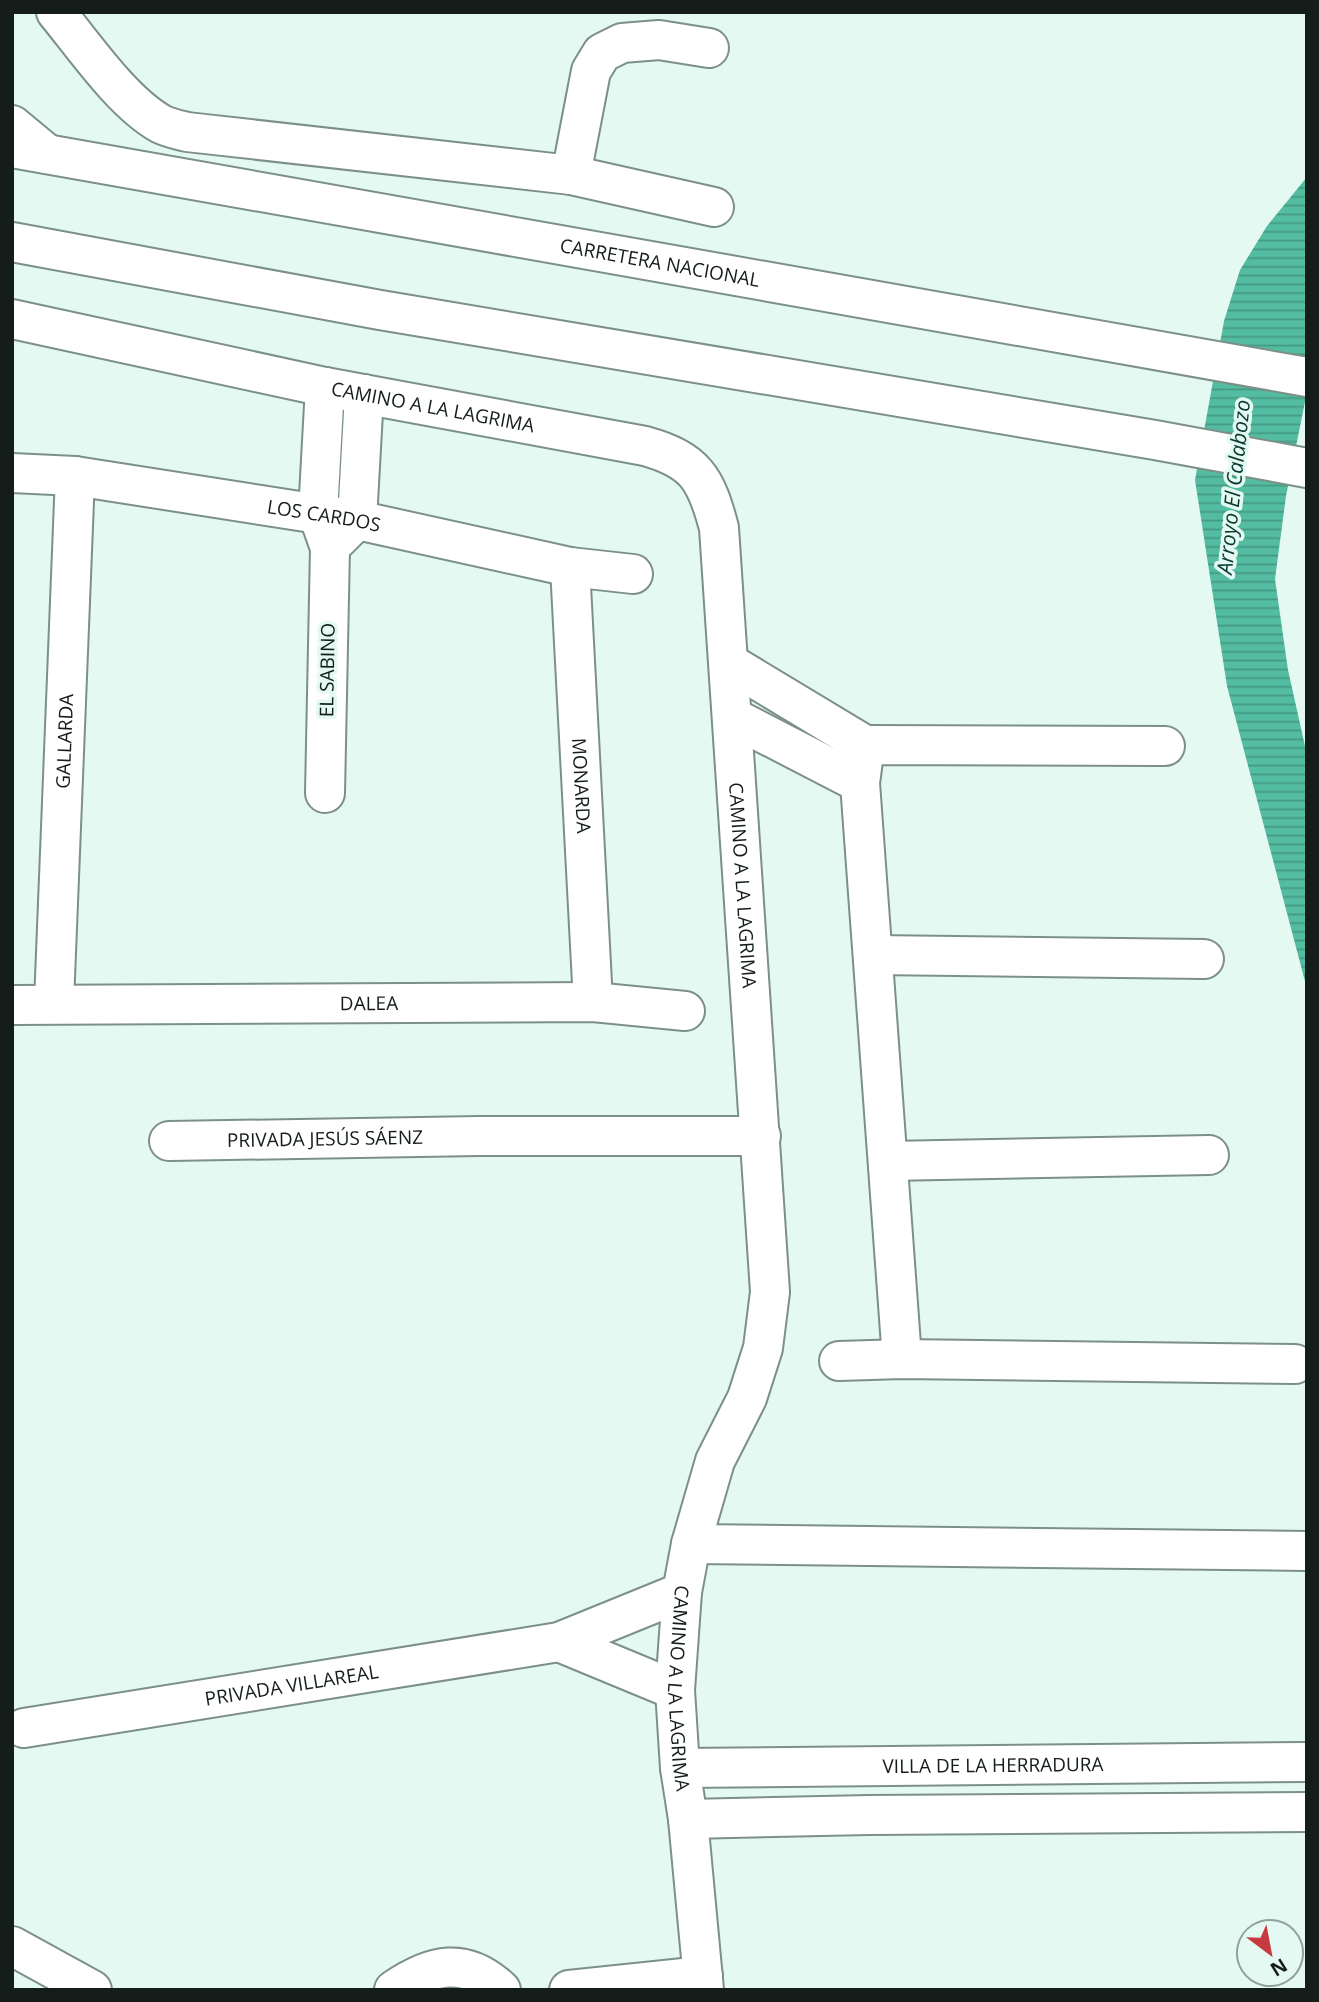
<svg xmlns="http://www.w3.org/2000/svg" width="1319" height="2002" font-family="'Open Sans',sans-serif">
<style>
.water{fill:url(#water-rules)}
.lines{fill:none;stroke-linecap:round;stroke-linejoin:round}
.minor-casing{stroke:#7c9089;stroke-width:42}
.highway-casing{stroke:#7c9089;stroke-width:42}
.minor{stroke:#fff;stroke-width:38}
.highway{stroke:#fff;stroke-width:38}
.labels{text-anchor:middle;stroke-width:7;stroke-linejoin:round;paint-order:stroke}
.street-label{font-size:19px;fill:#151d1a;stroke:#e3f9f2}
.water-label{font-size:21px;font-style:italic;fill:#0a3a2f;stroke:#e3f9f2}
</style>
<defs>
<pattern id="water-rules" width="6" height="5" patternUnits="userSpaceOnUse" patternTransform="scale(1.75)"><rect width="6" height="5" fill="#54bda1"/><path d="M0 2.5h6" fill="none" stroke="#449982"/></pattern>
</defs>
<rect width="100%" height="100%" fill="#e3f9f2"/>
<path class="water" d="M1307,177v215l-21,104 -11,83 13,91 19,85v234l-80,-303 -32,-206 29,-159 16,-51 27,-44z"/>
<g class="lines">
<defs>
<g id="minor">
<path d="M56,12c29,35 66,90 105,112 8,4 18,6 26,8l384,43 143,32"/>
<path d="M12,125l35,29"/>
<path d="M571,175l20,-104 11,-18 20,-10 37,-3 50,8"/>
<path id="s1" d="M12,319l313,68 320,59c50,14 61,32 74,82l51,764 -7,56 -16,50 -32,63 -24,83 -9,48 -7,98 5,78 8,51 16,171"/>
<path d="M325,387l-7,127 12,34 -5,245"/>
<path id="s2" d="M12,473l63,3 282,44 213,47 63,7"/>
<path d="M338,539l19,-19 7,-126"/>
<path id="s3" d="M570,567l23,435"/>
<path d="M729,663l136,82"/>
<path d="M732,717l128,66"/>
<path d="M873,955l331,4"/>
<path id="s4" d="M54,1003l21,-527"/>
<path id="s5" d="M12,1005l581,-3 92,9"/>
<path id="s6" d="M169,1141l310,-5h282"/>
<path d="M888,1161l321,-6"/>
<path d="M902,1359l-42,-576 5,-38 300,1"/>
<path d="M839,1361l63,-2 393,5"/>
<path d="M691,1544l616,7"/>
<path d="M559,1642l116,48"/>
<path id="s7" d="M24,1728l535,-86 123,-50"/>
<path id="s8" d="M680,1768l627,-6"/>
<path d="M688,1819l181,-4 438,-3"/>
<path d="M12,1946l80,44"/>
<path d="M394,1990c38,-26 71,-34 107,0"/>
<path d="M569,1990l134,-14"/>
</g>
<g id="highway">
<path id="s9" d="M12,148l1295,229"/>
<path d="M12,242l368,68 775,130 152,28"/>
</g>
</defs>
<use href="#minor" class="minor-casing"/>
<use href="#highway" class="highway-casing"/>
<use href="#minor" class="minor"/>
<use href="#highway" class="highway"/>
</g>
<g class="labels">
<g class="street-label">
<text dy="7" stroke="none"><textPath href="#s9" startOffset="658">CARRETERA NACIONAL</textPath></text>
<text dy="7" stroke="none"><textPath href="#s1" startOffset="430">CAMINO A LA LAGRIMA</textPath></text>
<text dy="7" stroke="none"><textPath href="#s2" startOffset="315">LOS CARDOS</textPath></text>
<text transform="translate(327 670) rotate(-89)" y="7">EL SABINO</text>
<text dy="7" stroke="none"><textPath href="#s4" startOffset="262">GALLARDA</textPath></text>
<text dy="7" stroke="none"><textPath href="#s3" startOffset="219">MONARDA</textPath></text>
<text dy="7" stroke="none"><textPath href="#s1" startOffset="1122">CAMINO A LA LAGRIMA</textPath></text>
<text dy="7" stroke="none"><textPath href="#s5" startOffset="357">DALEA</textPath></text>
<text dy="7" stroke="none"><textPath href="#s6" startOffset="156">PRIVADA JESÚS SÁENZ</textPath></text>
<text dy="7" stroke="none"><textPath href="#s7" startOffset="271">PRIVADA VILLAREAL</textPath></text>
<text dy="7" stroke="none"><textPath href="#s1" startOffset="1941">CAMINO A LA LAGRIMA</textPath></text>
<text dy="7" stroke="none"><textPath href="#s8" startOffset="313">VILLA DE LA HERRADURA</textPath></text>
</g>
<g class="water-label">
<text transform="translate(1234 487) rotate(-84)" y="7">Arroyo El Calabozo</text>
</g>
</g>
<rect width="1319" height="2002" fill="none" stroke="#151d1a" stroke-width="28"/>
<g transform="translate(1270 1953) rotate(148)"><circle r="33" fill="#e3f9f2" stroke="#91a19c" stroke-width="2"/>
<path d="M0-5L12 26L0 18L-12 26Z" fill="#c93a40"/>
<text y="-10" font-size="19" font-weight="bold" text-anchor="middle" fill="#151d1a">N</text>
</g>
</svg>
